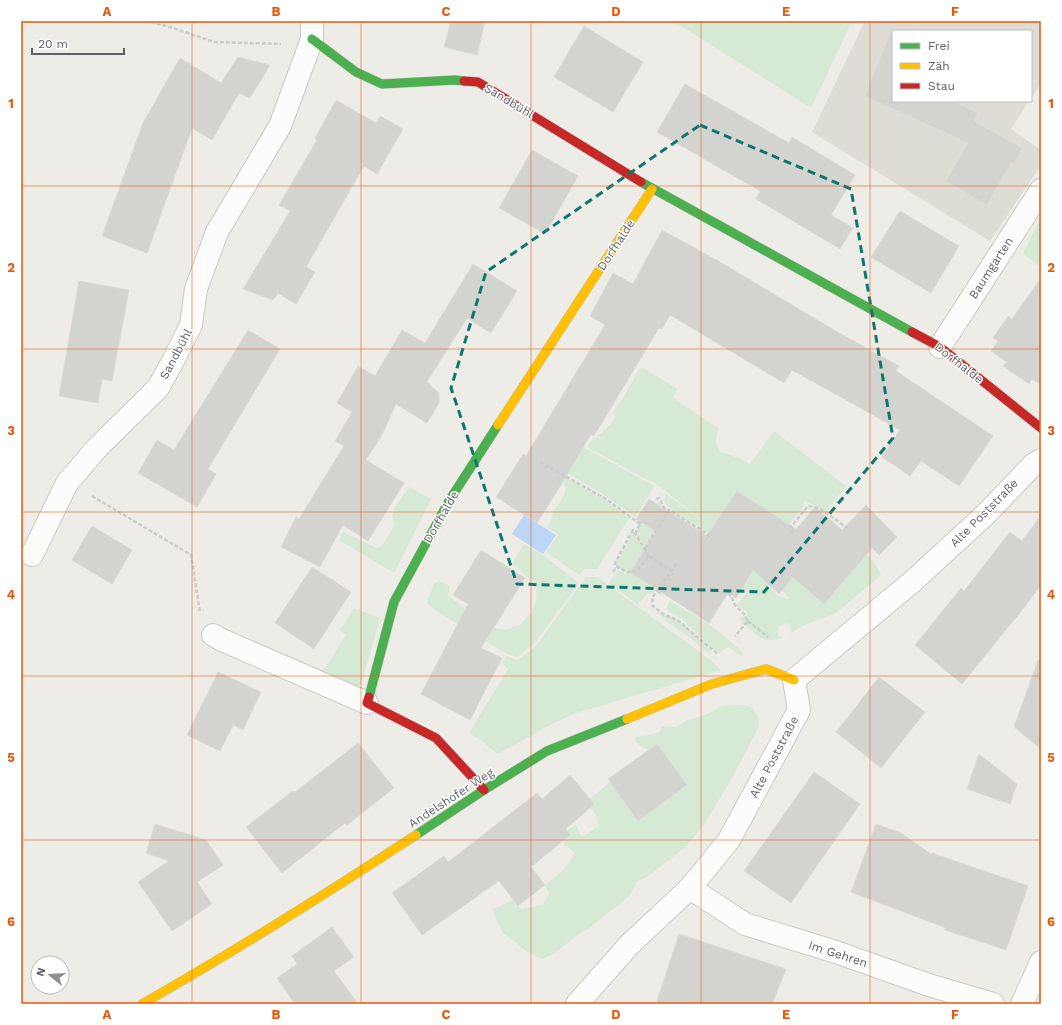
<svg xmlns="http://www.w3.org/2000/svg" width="1062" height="1025" font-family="'Work Sans',sans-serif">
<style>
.education{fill:#dddcd5}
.green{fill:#d5e9d5;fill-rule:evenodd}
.water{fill:#bbd6f7}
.building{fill:#d3d3d0;stroke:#dcdbd6}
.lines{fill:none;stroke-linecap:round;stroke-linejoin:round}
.street-casing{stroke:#c9c9c7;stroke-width:24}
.fast-casing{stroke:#c9c9c8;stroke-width:10}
.slow-casing{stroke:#c9c9c8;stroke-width:10}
.jam-casing{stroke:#c9c9c8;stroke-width:10}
.path{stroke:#c9cdcb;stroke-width:2.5;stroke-dasharray:4 2;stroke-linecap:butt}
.street{stroke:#fcfcfb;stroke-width:22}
.fast{stroke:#4caf50;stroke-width:9}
.slow{stroke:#ffc107;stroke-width:9}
.jam{stroke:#c62828;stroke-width:9}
.marked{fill:none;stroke:#0f766e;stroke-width:3;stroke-dasharray:8 5;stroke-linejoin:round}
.grid{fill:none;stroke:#e8590c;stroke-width:1;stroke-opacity:0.55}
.labels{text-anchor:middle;stroke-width:3;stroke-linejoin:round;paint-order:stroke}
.street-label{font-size:12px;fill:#5c5f65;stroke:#fff}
.neatline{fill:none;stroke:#e8590c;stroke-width:1.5}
.grid-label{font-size:13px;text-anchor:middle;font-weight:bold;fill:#e8590c}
</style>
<rect width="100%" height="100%" fill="#edece7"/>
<path class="education" d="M865,21h176v62l-10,16v-68h-138v70h136l-18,28 30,21v15l-51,76 -178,-109z"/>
<path class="green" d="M673,21h179l-41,87z
M1041,218v50l-18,-15z
M640,368h4l33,21 -4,9 45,30 -2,14 4,10 19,6 11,6 24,-33 72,55 -20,26 -22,-12 -1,7 -23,27 74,7 22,24 5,10 -45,38 -30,11 -17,10 2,-2 -1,-7 -3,-2 -7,2 -3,7 2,5 3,1c-21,7 -24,-4 -39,-14l-2,-4v-3l2,1 4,-6 -11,-6 10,-12 -4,-5 9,-14 -12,-7 -30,-34 -40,-26 -5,-7 2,-7 42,31 -41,-33 -13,-9 -67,-36 6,-9 4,-1 13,-12 5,-8 -2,-4 2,-5 8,-10zM737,491l31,20 -21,32 -31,-21zM756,565h2l32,34h-2l-10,-3 -7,-8z
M583,447l71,39 -19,31 -28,-20 -41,-25z
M566,478l39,22 24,18 -32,51h-12l-6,6 -33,-23 12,-17 -11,-8c5,-6 4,-11 8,-18 4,-7 11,-13 11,-23l-3,-1z
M409,487l22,12 -37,74 -55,-33 4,-8 34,16 4,-1 14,-22 -3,-8 3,-10z
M659,501l7,13 -20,33 -10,-13 5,-11 2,2z
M634,532l3,6 8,10 -15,24c-5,0 -11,-3 -14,-6v-3z
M524,544l19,11 36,28 -45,61 -17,13 -10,-3 -69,-42 -11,-9 7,-19 5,-3 11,5 -2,10 43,31 15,3 14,-5 12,-13 4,-12 1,-16 -25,-20z
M618,570l8,4 12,-2h30l-15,22h-6l-9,11 -29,-22z
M586,577h11l111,81 13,12 -145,43 -22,10 -56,31 -19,-15 -10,-6 39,-64 -6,-6 4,-7 12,4 18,-14z
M670,601l40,24 31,25 2,4 -2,2 -13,-9 -9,6 -20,-17 -14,-14 -9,-7 -7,-3 -3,-4z
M354,608l26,10 -19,67 -11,3 -30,-14 9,-12 17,-27 -6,-5z
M656,612h1l22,9 32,29 -2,3 -24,-19 -19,-13z
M744,705l8,3 7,10 -1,10 -26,50 -30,50 -16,18 -17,14 -19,15 -13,7 -7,13 -14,12 -15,11 -13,11 -12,7 -21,17 -13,6 -12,-5 -28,-22 -10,-23 7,-2 14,-7 9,9 21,-4 6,-11 -4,-9c11,-8 25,-19 29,-32l-3,-4 -6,-3 -2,-5 7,-6 -3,-5 9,-5 6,12 17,-11 -3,-11 -6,-8 4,-3 -4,-5 20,-17 28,39 48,-35 -29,-42 -9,6c-6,-2 -9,-5 -13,-9l1,-4 13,-2 11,-3 2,-6 14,1 11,-7 18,-5 18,-9z"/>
<path class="water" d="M524,515l32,20 -13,19 -31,-20z"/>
<path class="building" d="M451,21h34l-8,34 -33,-8z
M584,26l59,36 -30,50 -59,-35z
M892,29h1v72h60l25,12 -4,8 48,27 -8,16 -3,-1 -24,42 -41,-24 22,-38 -103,-47z
M238,57l32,8 -20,33 -13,-6 2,1 -27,47 -20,-12 -45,125 -45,-17 41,-113 37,-65 41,25z
M685,84l104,59 3,-6 63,38 -24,40 22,13 -13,21 -84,-50 4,-8 -103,-59z
M336,100l40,23 4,-7 23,13 -26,45 -13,-8 -58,101 9,5 -19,32 -18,-11 -5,7 -30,-11 47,-78 -11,-6 38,-65 -2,-2z
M532,150l46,26 -33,58 -46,-26z
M900,211l59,35 -28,47 -60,-36z
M662,230l58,32 121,72 58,32 -3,5 97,65 -34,50 -38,-25 -11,15 -28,-19 18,-27 -108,-60 -8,13 -114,-68 -8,14 -3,-1 -65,108 -3,-2 -27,46 -27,43 -41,-26 27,-43 3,2 79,-131 -15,-9 23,-43 20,11z
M473,264l44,27 -26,42 -24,-15 -40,64 12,11v10l-12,20 -31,-19 -14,31 -16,25 38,23 -36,58 -25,-16 -23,42 -39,-20 15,-30 3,2 45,-73 -9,-5 17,-29 -15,-9 21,-37 17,10 27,-46 23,13z
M1041,278v107l-9,-6 -3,5 -26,-18 4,-4 -16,-11 7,-10 -5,-3 15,-22 4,3z
M79,281l50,9 -17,91 -10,-2 -4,24 -39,-7z
M248,330l32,19 -72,120 8,5 -19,33 -59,-34 19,-33 17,10z
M737,491l59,38 19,-22 27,23 24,-25 31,32 -18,18 -7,-7 -48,56 -31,-27 -14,17 -26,-24 -17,28 -8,-5 -19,30 -79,-51 26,-40 -20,-13 13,-20 58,37z
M1041,515v70l-22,29 -57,70 -47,-39 46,-57 3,3 46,-59 12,9z
M92,526l40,24 -20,34 -40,-24z
M481,550l44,28 -44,70 21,10 -32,62 -49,-26 47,-90 -15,-9z
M312,567l39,25 -37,57 -39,-26z
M1038,660l3,1v88l-27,-22z
M218,672l43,20 -18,38 -10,-5 -13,26 -33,-16z
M879,677l46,35 -44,56 -45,-36z
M358,743l36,45 -47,37 -2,-2 -63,50 -36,-46 47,-36 1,2z
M657,744l30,41 -49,36 -30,-42z
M979,754l38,30 -7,20 -43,-15z
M814,772l46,32 -69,99 -47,-32z
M570,775l24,29 -28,25 4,6 -39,32 14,18 -27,21 -19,-25 -77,54 -30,-42 52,-37 4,6 89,-69 5,6z
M155,824l51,16 17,25 -26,17 15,22 -40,27 -34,-49 31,-21 -23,-8z
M876,824l25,9 30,21 1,-1 96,33 -22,64 -61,-20 1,-2 -95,-36z
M332,927l22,30 -20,14 24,33h-63l-18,-26 20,-14 -5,-8z
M679,934l107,35 -14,35h-116z"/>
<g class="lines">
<defs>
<path id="street" d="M940,347l101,-157
M32,555l35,-72 30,-35 61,-60 15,-27 18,-36 5,-36 21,-57 63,-106 32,-87v-18
M213,635l9,5 145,63
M690,888l55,36 91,28 93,33 64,19
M577,1004l53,-60 60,-56 39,-48 70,-130 -5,-30 118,-98 73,-67 49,-51 7,-4
M1022,1004l19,-42"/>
<path id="fast" d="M312,39l44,33 26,12 73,-4 9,1
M641,182l271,150
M369,697l25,-95 55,-101 49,-76
M416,835l68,-45 63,-39 80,-32"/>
<path id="slow" d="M498,425l154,-236
M627,719l85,-35 54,-15 28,11
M142,1004c93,-53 184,-110 274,-169"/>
<path id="jam" d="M464,81l14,1 163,100
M912,332l28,15 101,81
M369,697l-2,6 69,35 48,52"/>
</defs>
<use href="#street" class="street-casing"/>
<use href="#fast" class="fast-casing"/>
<use href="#slow" class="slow-casing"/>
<use href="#jam" class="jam-casing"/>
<path class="path" d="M145,21l22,5 47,16 67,2
M540,462l66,37 34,25
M92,496l99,59 9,57
M656,499l3,-1 8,15
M793,533l-4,-4 19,-23c13,0 29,15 40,23
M635,534l6,-12
M645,548l24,-38 40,25 -4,6 -1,-1
M649,556l-16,-26 -18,33v3l12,6 10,-1 12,-15 22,15
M676,564l-24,34 1,8 10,8 16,7 19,17 20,16
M613,572l3,-5
M657,591l3,2 15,-22
M728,593l3,3 4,9 8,8 5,8 -13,15
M748,621l20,16"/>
<use href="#street" class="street"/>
<use href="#fast" class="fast"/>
<use href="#slow" class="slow"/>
<use href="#jam" class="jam"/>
</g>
<path class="marked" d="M700,125l151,64 42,249 -129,154 -247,-8 -66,-196 35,-116z"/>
<path class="grid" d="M192,21v983M361,21v983M531,21v983M701,21v983M870,21v983M21,186h1020M21,349h1020M21,512h1020M21,676h1020M21,840h1020"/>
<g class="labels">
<g class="street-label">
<text transform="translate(509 101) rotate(31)" y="4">Sandbühl</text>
<text transform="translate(616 245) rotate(-57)" y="4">Dorfhalde</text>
<text transform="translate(991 268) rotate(-57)" y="4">Baumgarten</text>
<text transform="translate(176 354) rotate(-62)" y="4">Sandbühl</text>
<text transform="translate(959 363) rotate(38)" y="4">Dorfhalde</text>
<text transform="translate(984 513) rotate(-45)" y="4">Alte Poststraße</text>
<text transform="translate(441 517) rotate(-60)" y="4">Dorfhalde</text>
<text transform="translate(774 757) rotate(-62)" y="4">Alte Poststraße</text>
<text transform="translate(451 798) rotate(-33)" y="4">Andelshofer Weg</text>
<text transform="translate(838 954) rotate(18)" y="4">Im Gehren</text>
</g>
</g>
<rect width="1062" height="1025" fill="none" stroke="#ffffff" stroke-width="44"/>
<rect x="892" y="30" width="140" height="72" fill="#ffffff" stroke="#bebfc1"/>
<rect x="900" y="43" width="20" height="6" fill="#4caf50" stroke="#bebfc1"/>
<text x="928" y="50" font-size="12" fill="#5c5f65">Frei</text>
<rect x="900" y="63" width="20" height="6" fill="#ffc107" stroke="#bebfc1"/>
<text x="928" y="70" font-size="12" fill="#5c5f65">Zäh</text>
<rect x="900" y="83" width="20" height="6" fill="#c62828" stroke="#bebfc1"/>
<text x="928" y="90" font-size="12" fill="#5c5f65">Stau</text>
<g transform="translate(50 975) rotate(288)"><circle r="19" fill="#ffffff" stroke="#bebfc1"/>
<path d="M0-3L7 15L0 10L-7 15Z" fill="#8f9092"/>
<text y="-6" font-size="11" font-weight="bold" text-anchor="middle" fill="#5c5f65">N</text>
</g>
<path d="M32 48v6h92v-6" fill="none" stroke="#5c5f65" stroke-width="2"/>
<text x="38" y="48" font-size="12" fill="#5c5f65" stroke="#ffffff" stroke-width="3" paint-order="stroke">20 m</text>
<rect x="22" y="22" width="1018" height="981" class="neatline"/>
<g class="grid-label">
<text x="107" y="16">A</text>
<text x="276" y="16">B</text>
<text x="446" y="16">C</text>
<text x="616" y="16">D</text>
<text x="786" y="16">E</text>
<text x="955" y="16">F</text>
<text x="11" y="108">1</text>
<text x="1051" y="108">1</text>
<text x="11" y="272">2</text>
<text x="1051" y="272">2</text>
<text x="11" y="435">3</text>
<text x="1051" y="435">3</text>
<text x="11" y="599">4</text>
<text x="1051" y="599">4</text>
<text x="11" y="762">5</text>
<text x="1051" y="762">5</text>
<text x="11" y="926">6</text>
<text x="1051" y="926">6</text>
<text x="107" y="1019">A</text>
<text x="276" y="1019">B</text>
<text x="446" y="1019">C</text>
<text x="616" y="1019">D</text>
<text x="786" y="1019">E</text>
<text x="955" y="1019">F</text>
</g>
</svg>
